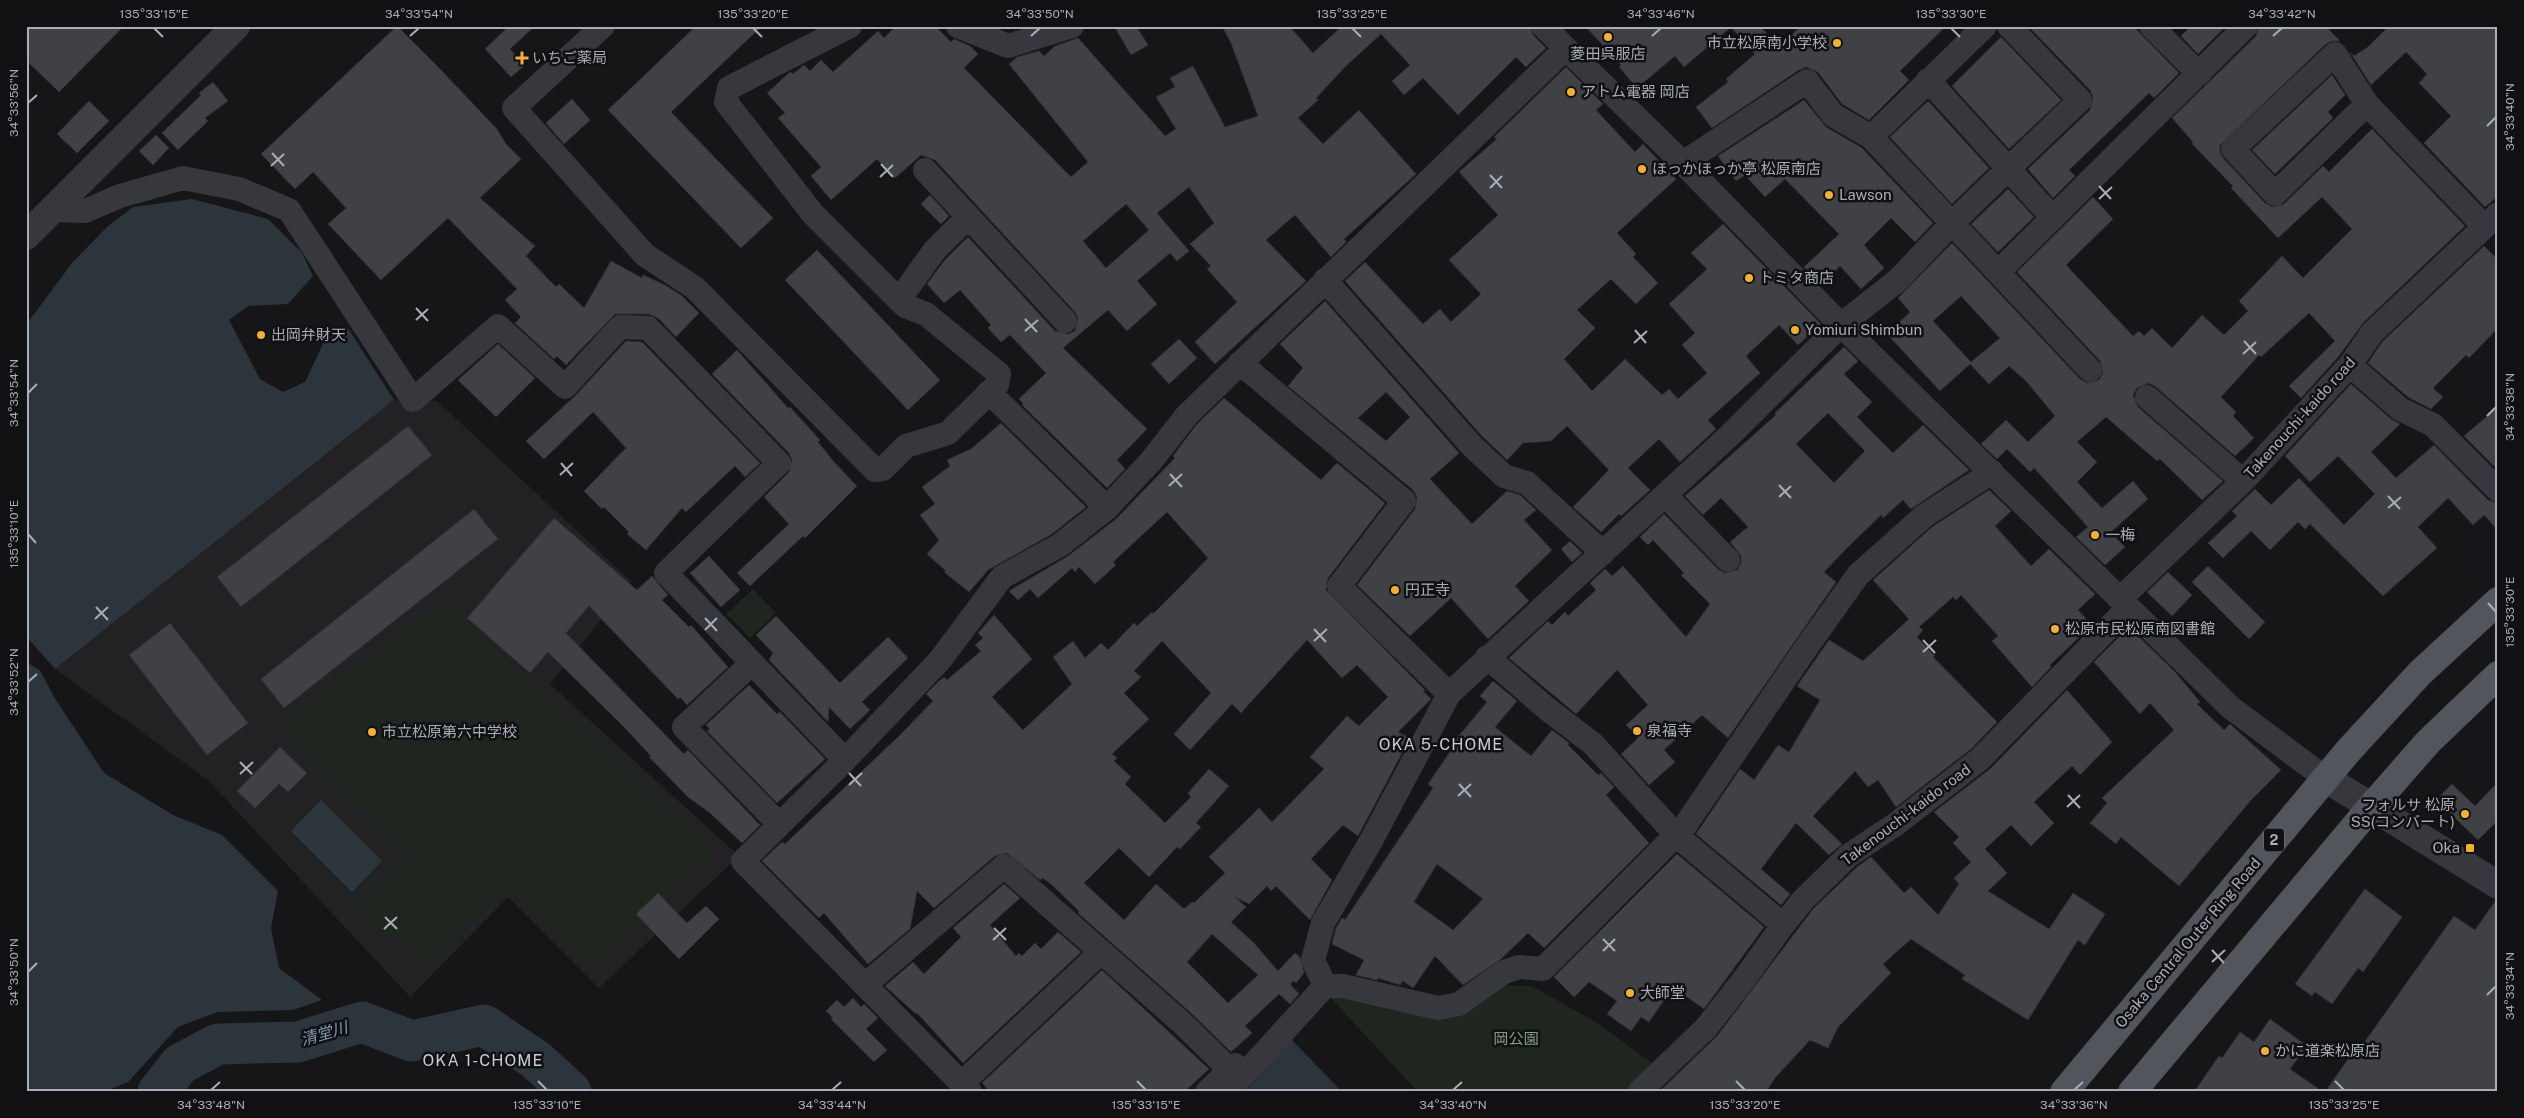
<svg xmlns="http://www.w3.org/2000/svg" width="2524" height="1118" font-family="'Public Sans','Noto Sans JP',sans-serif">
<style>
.built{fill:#222225}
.green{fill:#1e261f}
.water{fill:#2c353c}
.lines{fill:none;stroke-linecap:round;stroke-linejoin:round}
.river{stroke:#2c353c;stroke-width:41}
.building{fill:#404145;stroke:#303034;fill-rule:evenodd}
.minor{stroke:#37383d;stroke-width:24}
.tertiary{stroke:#37383d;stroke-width:28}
.primary{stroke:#53555c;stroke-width:28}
.ticks{fill:none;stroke:#a8adb8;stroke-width:2}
.poi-dot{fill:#f2b134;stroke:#111113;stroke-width:2}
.labels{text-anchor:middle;stroke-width:5;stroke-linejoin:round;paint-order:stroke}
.shield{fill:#111113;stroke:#7b7e86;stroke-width:1}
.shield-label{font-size:14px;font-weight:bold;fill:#a8adb8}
.poi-label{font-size:15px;fill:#a8adb8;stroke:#111113;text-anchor:start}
.street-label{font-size:15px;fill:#a8adb8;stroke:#111113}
.park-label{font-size:15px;fill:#7fa381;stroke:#111113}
.neighbourhood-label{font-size:16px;letter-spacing:1px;fill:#c9ccd4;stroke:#111113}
.water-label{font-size:16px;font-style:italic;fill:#7f9bb3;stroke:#111113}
.neatline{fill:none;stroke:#a8adb8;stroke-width:2}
.ticks-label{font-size:12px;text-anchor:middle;fill:#a8adb8}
</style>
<rect width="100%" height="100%" fill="#161618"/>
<path class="built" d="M394,400l43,1 194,180 -81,103 189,172 -140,132 -91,-91 -98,100 -202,-217 -153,-111z"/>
<path class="green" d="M753,589l23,24 -26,25 -24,-24z
M444,600l269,251 -118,119 -88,-82 -79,73 -74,-49 55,-57 -132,-127z
M1495,986h37l67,38 54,40 -31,28h-204l-89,-96 4,-4 71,18z"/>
<path class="water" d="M192,199l76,20 34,34 11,23 -25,28 -40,2 -19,14 31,59 23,13 22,-10 24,-51 19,-3 46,72 -339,269 -29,-33v-311l46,-62 35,-36 26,-20z
M26,662l14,8 14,27 50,76 69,42 49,20 56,56 -7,37 8,40 43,32 -29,10 -75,2 -40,15 -50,55 -25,10h-77z
M321,800l61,61 -30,31 -61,-61z
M1291,1039l51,53h-97z"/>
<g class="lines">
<path class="river" d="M158,1092l22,-28 38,-20 80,-2 64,-20 50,19 72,-16 52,35 35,32"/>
</g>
<path class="building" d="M26,26h98l-65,66 -33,-32z
M397,26l43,43 57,60 9,15 15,15 -41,39 55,48 -9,10 30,31 3,-3 25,24 27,-47 31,17 1,-3 22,10 17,11 17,17 -23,24 -18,-19 -9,-4h-34l-49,51 -9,-9 -3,3 -39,-36 6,-6 -16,-17 12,-11 -69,-71 -67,62 -53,-56 18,-16 -33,-36 -18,17 -34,-35z
M509,26h26l-25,23 15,16 -14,12 -26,-28z
M696,26h66l-91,86 102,106 -32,30 -133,-138z
M896,26h39l16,16 3,-3 16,7 8,8 -14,14 107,109 17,-15 -79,-98 8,-7 22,-6 5,5 11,-10 23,-8 87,98 11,-7 -20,-32 19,-10 -5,-9 23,-12 32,61 33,-11 -27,-73 -9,-17h67l24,27 29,-27h188l3,9 13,13 -20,19 -10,-10 -58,58 -35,-37 -19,17 -12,-14 18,-16 -29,-31 -35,32 -30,32 2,2 -20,18 25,26 36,-34 57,64 -72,65 2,3 -15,15 -36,-42 -29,25 40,41 -91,83 -20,-22 42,-40 -30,-33 4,-3 -21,-22 24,-21 -25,-36 -32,26 32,38 -12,10 -7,-8 -33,28 20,23 -30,27 -19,-21 -45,38 84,81 -30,31 8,9 -18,19 -85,-83 1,-2 -4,-4 27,-26 -36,-38 -9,7 -13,-14 3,-3 -31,-35 -16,13 -17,-19 17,-23 24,-24 87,94 13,3 7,-3 3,-13 -3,-6 -140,-152 -14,-5 -26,23 -18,-19 -46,41 -20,-24 10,-9 -43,-49 7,-5 -18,-20 23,-21 3,2 11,-9 6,6 11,-11 12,12 45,-41 6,7zM1126,204l23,26 -43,38 -23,-27z
M1114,26h22l12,19 -17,10z
M1585,26h175l19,21 22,-21h145l-46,45 9,9 -40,40 -27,-16 -24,-32 -12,-5 -7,3 -87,58 -16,-21 32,-25 -2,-3 29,-25 -24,-27 -47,40 -9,-11 -38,32 -18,-21 2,-2z
M2028,26h105l46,47 -25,25 -5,-5 -80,77 6,6 -22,22 -25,-29 62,-59 3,-13 -3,-7z
M2191,26h35l-28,28 -17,-18z
M2259,26h66l15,15h-8l-6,3 -106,101v7l3,6 42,45 7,4 12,-3 39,-38 6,6 43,-43 93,97 -102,97 -24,33 -38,42 -12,-12 46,-45 -26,-28 -48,44 -2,-2 -38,42 15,15 -3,4 21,22 -19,18 -79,-69 -7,-4 -12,5 -4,7 5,12 85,74 -21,19 -42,-41 -3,2 -51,-44 -29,25 20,20 -20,20 25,26 31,-27 15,18 -37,33 14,15 -20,18 -29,-28 12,-10 -54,-59 -4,4 -23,-23 -10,10 -16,-15 25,-24 22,22 27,-26 -29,-35 -17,-15 -20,18 -19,-20 -30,27 -53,-57 23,-22 -12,-14 54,-55 128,136 7,4 12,-3 4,-7 -3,-12 -83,-89 76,-75 20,22 -47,46 67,71 6,-5 5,5 8,-8 20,20 30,-33 22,20 24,-24 -9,-10 43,-45 21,22 49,-49 -30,-32 -44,41 -47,-50 2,-2 -41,-42 1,-2 -21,-24 84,-82zM1961,296l39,42 -29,24 -38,-41z
M2389,26h109v170l-13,11 -61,-64 27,-27 -32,-33 8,-9 -21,-22 -35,33 -21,-33 4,4 14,-9z
M2001,37l60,63 -52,49 -57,-63z
M1566,67l37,37 -7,6 39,42 8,-8 33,35 -59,54 19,21 -3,3 25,26 -22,21 -25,-25 -34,31 18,18 -31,31 28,32 33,-32 37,36 7,-6 9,10 29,-26 -25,-28 13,-12 -26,-29 38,-35 -16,-16 32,-29 98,100 -23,21 -19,-20 -33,31 14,17 -52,47 8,9 -36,33 -21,-23 -31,29 22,22 -29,26 -2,-2 -18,18 -28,-25 36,-37 -42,-44 -16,15 -28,2 -16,17 -26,-25 -136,-154 20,-19 58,62 17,-15 11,13 30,-28 -32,-34 49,-45 -39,-43 38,-33 -3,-2z
M2332,75l13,20 -17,17 5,6 -58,56 -23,-24z
M213,82l15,19 -23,17 3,3 -30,29 -16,-17 39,-38 -2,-2z
M572,99l18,21 -26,24 -18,-21z
M1804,100l22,27 36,21 71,75 -18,19 -24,-24 -27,27 20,23 -23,21 -21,-23 -19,18 -17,-17 35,-33 -54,-55 -20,18 -20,-22 -9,6 -18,-25z
M89,101l20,20 -32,32 -20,-19z
M1928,101l61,67 -37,36 -62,-67z
M156,135l13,13 -16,17 -14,-14z
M2008,189l26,28 -36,35 -27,-28z
M930,195l19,21 -8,8 -20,-20z
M2484,246l14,14v68l-29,30 -3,-3 -33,33 10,9 -12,12 -23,-12 -40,-34 14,-21z
M817,250l123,130 -32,30 -123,-130z
M1325,301l134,152 -29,26 42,45 35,-33 13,4 16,15 -12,10 28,30 -37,36 14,15 -41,38 -37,-41 -41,38 -53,-51 58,-76 2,-12 -4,-7 -125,-104 15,-18 -23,-24zM1386,392l24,25 -24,24 -28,-23z
M1179,339l18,19 -28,26 -18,-20z
M626,341l16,1 118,121 -15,14 -10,-11 -49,46 -4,-4 -36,42 -19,-16 2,-2 -25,-25 -2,2 -18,-18 42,-43 -33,-36 -49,47 -18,-18 49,-45z
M498,344l37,34 -39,39 -38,-37z
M1844,347l14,14 -14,13 28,28 -15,15 36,36 30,-28 46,45 -58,39 -8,-9 -20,18 -2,-3 -33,32 -24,25 12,10 -108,156 -26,-23 -38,35 11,12 -26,23 -28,-31 17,-16 -12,-13 22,-20 -31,-35 -41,44 -67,-56 39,-37 4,4 13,-13 3,4 28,-26 -6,-7 15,-14 7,7 11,-10 63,71 24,-33 -29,-29 3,-2 -31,-33 -5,5 -8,-8 24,-23 55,56 6,3 12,-3 4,-7v-7l-11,-14 18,-15 -27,-29 -18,17 -18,-19 91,-81 -1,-2zM1828,413l37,38 -31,32 -38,-39z
M737,350l51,58 2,-1 30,33 -2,2 16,20 23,24 -52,52 -2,-2 -53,50 -13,-13 52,-49 -25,-27 25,-25 3,-12 -3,-7 -77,-79z
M2351,384l40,35 9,5 -29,28 25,26 38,-33 54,55 10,3v27l-14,-15 -11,10 -25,-27 -30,29 19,21 -54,48 -73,-72 -5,5 -7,-7 -28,28 -19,-19 -28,27 -15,-15 29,-27 -5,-5 23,-22 16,16 28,-27 45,47 31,-31 -37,-38 -28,26 -25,-26z
M1224,398l97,82 16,-17 48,40 -57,75 -2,12 99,100 -2,1 8,8 -33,33 12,6 -52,98 -15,-11 -32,34 21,21 -22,40 -34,-34 -5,5 -4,-5 -18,18 -14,-7 11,10 -15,15 23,21 24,28 17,-18 5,4 4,16 -8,10 -2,-2 -4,3 9,10 -9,10 -11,-10 -34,32 7,7 -21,19 -40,-39 -113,-100 1,-2 -28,-27 -8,-6 -3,2 -33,-27 -12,3 -61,52 -17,-17 -7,38 -42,35 -44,-51 -5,5 -57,-57 20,-19 3,2 113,-107 35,-36 -7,-7 11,-11 7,-6 3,3 34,-29 -6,-6 8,-7 -5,-5 16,-18 38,44 -40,38 31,33 49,-46 -19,-27 20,-16 12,17 16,-15 7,7 26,-27 3,3 15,-14 1,2 28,-28 27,-28 -41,-46 -54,50 3,3 -21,19 -16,-17 -4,5 -3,-4 -34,30 -8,-9 -12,11 -9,-9 59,-35 48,-37 59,-61 -2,-2 24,-32zM1307,640l35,38 15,-13 31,32 -29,29 -12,-10 -37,41 14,12 -52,53 -13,-14 -50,49 16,16 -31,30 -2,-1 -8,7 -28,-25 -32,36 -40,-37 35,-35 30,29 28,-30 3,2 21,-22 -5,-4 33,-37 -20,-17 -21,24 3,4 -26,26 -40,-39 6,-7 -17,-16 3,-3 -5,-4 37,-35 -25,-26 17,-16 -7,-6 28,-30 49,52 -37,41 16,16 42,-46 9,9zM1212,934l46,41 -30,28 -41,-41z
M2498,407v63l-34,-34z
M1001,423l85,84 -34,27 -64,36 -19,22 -25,-20 2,-1 -19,-17 12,-14 -19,-25 15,-11 -13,-17 28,-21 -3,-6 24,-11z
M408,426l24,29 -191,152 -24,-30z
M1989,490l22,21 -16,15 36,40 18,-17 46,45 -17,16 14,15 -42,40 1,2 -19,20 -40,-46 6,-5 -37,-41 -5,5 -3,-3 -34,30 4,3 -6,7 18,19 -2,1 64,65 -26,27 -75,58 -18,-27 -10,7 -13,-16 -42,45 29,28 -13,11 -33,-32 -35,46 29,25 -9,11 -85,-71 44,-65 14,11 24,-35 11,7 31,-52 -23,-14 32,-46 34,21 46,-42 -36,-39 59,-53z
M474,509l24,30 -214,169 -23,-29z
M554,518l83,72 15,-14 16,19 -6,5 27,27 2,-2 37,42 -41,38 -7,-8 -2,2 -89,-93 -23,27 118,121 4,-4 72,75 -18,18 -32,-30 -22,-16 -39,-40 2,-1 -26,-28 -77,-76 -18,21 -63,-55z
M1570,541l12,12 -10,9 -11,-13z
M709,556l31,34 -19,17 -31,-34z
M2208,566l57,56 -16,17 -57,-57z
M2168,572l24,23 -20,21 -25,-24z
M776,616l64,67 48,-46 20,21 -46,44 8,8 -20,19 -21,-22 -1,15 -59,-62 4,-7 -17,-18z
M170,623l78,100 -41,32 -78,-100z
M2129,627l46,45 25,30 -3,2 27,26 6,-6 51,46 -30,30 -72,86 -58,-49 -5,7 -26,-21 17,-20 -5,-5 72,-68 -24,-27 -10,11 -46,-52z
M1493,681l24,20 -22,26 36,29 21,-26 17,13 -1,2 30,30 3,-2 13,14 -8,8 43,48 -105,105 -16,-15 -27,26 -38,26 -28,-29 -22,32 -10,-7 -3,4 -22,-7 -1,2 -21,-5 8,-15 -32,-16 4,-16 6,-10 3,2 88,-132 -5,-4 26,-38 -2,-2 35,-42 -7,-6zM1437,864l46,35 -30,31 -39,-28z
M749,685l28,29 3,-2 45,47 -48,44 -70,-72 3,-2 -4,-4z
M2067,690l45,52 -32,33 -8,-9 -38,36 20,21 -23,23 -20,-21 -26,24 22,24 -19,18 61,38 24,-36 32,21 -20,31 -7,-5 -50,80 -66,-41 3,-4 -54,-36 -28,25 8,9 -53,54 -10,21 -18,-8 -35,38 -9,14h-107l58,-56 96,-127 44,-42 14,-10 33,36 7,-6 27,28 21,-31 -5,-6 17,-16 -18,-19 6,-6 -25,-25 56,-43z
M280,747l27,26 -19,19 -9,-8 -24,24 -18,-17z
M2498,782v38l-20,20 -42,-40 16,-16 23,22z
M1677,854l87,73 -60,82 -31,-22 -24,35 -8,-5 -10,14 -24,-17 10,-13 -28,-19 -15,15 -20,-20z
M1004,884l16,14 -30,27 26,31 3,-3 3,3 13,-13 6,6 17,-17 23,20 -118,111 -46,-50 -1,1 -31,-28 28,-24 11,12 37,-37 -8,-9z
M2365,889l37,28 -39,55 -5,-4 -26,36 -17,-12 -3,4 -17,-12z
M658,893l29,30 19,-17 13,13 -40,40 -43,-45z
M2496,900l2,192h-173l26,-37 3,2 100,-141 21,14z
M1102,970l107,99 -25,23h-194l-8,-9z
M853,998l8,9 3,-3 14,14 -12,11 21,21 -13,12 -43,-43 2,-1 -7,-7 11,-11 7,7z
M2270,1019l37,27 -17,23 33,23h-129l25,-36 3,2 18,-26 14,10z"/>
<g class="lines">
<path class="minor" d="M603,26l-89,82 131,147 50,33 180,182 8,-1 23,-23 42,-13 49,-48 2,-11 -73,-60 -21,-8 -92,-92 -87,-112 3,-14 121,-62
M958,26l50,20 64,-20
M1543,26l140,137 158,162 389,382 95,71
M2151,26l48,48
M1928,80l125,138
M2367,104l-92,90 -42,-45 102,-95 32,50 117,122
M1871,137l114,-111
M1683,163l124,-82 26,34 38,22 219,233
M925,170l140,151
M52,210l33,1 35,-15 63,-18 56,11 50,21 124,190 85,-74 67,61 55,-60 28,1 131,135 -113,110 179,187
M1998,272l248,-246
M1325,280l146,165 33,31 23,7 76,70
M899,300l35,-49 34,-34
M1240,363l164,138 -65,85 110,108
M2350,365l50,44 33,16 65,65
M989,392l118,116
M2147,397l96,84
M1665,495l63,65
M2120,599l123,-118 107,-116 22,-32 126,-119
M1487,657l59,51 47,36 83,91 107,90
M752,663l-68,64 95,97
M1678,836l128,-188 52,-73 66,-59 68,-44
M866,984l138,-118 178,157 48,47
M1325,986l-12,-26 10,-37 48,-82 78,-147 280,-258 112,-111 57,-45 54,-57 128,-123 -71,-74
M961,1084l140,-132
M970,1092l-227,-231 102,-101 95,-100 62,-83 58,-32 47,-37 44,-47 36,-46 378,-366
M1207,1092l28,-27
M1228,1092l97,-106h18l95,22 21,-4 45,-32 15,-5 24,2 133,-134
M1639,1092l67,-64 39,-50 38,-53 20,-25 45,-44 48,-32 84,-65 148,-151"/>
<path class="tertiary" d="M26,236l210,-210
M2325,778l173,107"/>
<path class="primary" d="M2064,1092l285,-342 71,-77 78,-72
M2132,1092l239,-285 57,-65 70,-67"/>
</g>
<path class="ticks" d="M154,28l9,9M753,28l9,9M1352,28l9,9M1951,28l9,9M410,36l9,-8M1031,36l9,-8M1652,36l9,-8M2273,36l9,-8M28,103l9,-8M2487,126l9,-9M272,153l12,13M881,164l12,13M271,166l13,-12M1490,175l12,13M880,177l13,-12M2099,186l12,13M1490,188l12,-12M2099,199l13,-12M416,308l12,13M1025,319l12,13M416,320l12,-11M1635,330l11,13M1025,331l13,-11M2244,341l12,13M1634,343l13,-12M2243,354l13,-12M28,393l9,-9M2487,416l9,-9M561,463l11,13M1170,474l12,13M560,475l13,-12M1779,485l12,13M1169,486l13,-12M2388,496l12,13M1779,497l12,-11M2388,508l13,-11M28,534l8,9M2488,603l8,9M96,607l12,13M705,618l12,13M95,619l13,-12M1314,629l12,13M705,630l12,-12M1923,640l12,13M1314,641l13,-12M1923,652l13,-12M28,682l9,-8M240,762l12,12M849,773l12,13M240,774l13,-12M1459,784l12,13M849,785l13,-12M2068,795l12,13M1458,796l13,-12M2067,807l13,-12M385,917l12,12M994,928l12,12M384,929l13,-12M1603,939l12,12M993,940l13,-12M2212,950l12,13M1603,951l12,-12M2212,962l13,-12M28,972l9,-9M2487,995l9,-9M538,1081l9,9M1137,1081l9,9M1736,1081l9,9M2335,1081l9,9M211,1090l9,-8M832,1090l9,-8M1453,1090l9,-8M2074,1090l9,-8"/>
<g class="poi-dot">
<circle cx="1608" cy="37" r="5"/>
<circle cx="1837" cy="43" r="5"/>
<path d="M519.5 50.5h5v5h5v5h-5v5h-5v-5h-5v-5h5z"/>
<circle cx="1571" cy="92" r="5"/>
<circle cx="1642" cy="169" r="5"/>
<circle cx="1829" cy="195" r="5"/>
<circle cx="1749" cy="278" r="5"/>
<circle cx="1795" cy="330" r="5"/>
<circle cx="261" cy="335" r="5"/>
<circle cx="2095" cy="535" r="5"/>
<circle cx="1395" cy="590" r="5"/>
<circle cx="2055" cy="629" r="5"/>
<circle cx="1637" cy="731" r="5"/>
<circle cx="372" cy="732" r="5"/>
<circle cx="2465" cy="814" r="5"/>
<rect x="2465" y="843" width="10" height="10" rx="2.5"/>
<circle cx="1630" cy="993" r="5"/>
<circle cx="2265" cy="1051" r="5"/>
</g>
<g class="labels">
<rect class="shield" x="2264" y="828.5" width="20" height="23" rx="4"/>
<g class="shield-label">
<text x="2274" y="845">2</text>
</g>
<g class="poi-label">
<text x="1827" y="48" text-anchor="end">市立松原南小学校</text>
<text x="1608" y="59" text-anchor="middle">菱田呉服店</text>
<text x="532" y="63">いちご薬局</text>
<text x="1581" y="97">アトム電器 岡店</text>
<text x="1652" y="174">ほっかほっか亭 松原南店</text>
<text x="1839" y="200">Lawson</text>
<text x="1759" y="283">トミタ商店</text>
<text x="1805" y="335">Yomiuri Shimbun</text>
<text x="271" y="340">出岡弁財天</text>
<text x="2105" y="540">一梅</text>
<text x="1405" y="595">円正寺</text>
<text x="2065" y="634">松原市民松原南図書館</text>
<text x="1647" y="736">泉福寺</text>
<text x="382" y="737">市立松原第六中学校</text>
<text x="2455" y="810" text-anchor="end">フォルサ 松原<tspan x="2455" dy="17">SS(コンバート)</tspan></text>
<text x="2460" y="853" text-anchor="end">Oka</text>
<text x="1640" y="998">大師堂</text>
<text x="2275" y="1056">かに道楽松原店</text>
</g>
<g class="street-label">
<text transform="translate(2300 418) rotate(-48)" y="5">Takenouchi-kaido road</text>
<text transform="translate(1906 815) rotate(-37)" y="5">Takenouchi-kaido road</text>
<text transform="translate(2188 943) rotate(-50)" y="5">Osaka Central Outer Ring Road</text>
</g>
<g class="park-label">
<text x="1516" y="1044">岡公園</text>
</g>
<g class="neighbourhood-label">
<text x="1441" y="750">OKA 5-CHOME</text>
<text x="483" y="1066">OKA 1-CHOME</text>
</g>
<g class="water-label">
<text transform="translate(324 1033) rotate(-16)" y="6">清堂川</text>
</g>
</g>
<rect width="2524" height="1118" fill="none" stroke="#111113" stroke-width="55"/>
<rect x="28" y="28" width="2468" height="1062" class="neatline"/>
<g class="ticks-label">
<text x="154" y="18">135°33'15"E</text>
<text x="419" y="18">34°33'54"N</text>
<text x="753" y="18">135°33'20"E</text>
<text x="1040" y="18">34°33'50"N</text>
<text x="1352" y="18">135°33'25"E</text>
<text x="1661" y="18">34°33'46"N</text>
<text x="1951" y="18">135°33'30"E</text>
<text x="2282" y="18">34°33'42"N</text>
<text transform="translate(14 103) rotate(-90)" y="4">34°33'56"N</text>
<text transform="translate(2510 117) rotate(-90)" y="4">34°33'40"N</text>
<text transform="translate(14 393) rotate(-90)" y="4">34°33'54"N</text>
<text transform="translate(2510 407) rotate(-90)" y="4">34°33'38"N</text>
<text transform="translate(14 534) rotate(-90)" y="4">135°33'10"E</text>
<text transform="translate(2510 612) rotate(-90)" y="4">135°33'30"E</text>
<text transform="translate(14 682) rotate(-90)" y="4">34°33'52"N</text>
<text transform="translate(14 972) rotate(-90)" y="4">34°33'50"N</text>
<text transform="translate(2510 986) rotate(-90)" y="4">34°33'34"N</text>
<text x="211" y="1109">34°33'48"N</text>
<text x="547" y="1109">135°33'10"E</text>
<text x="832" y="1109">34°33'44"N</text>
<text x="1146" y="1109">135°33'15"E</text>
<text x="1453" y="1109">34°33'40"N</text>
<text x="1745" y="1109">135°33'20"E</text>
<text x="2074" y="1109">34°33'36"N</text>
<text x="2344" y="1109">135°33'25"E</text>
</g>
</svg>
